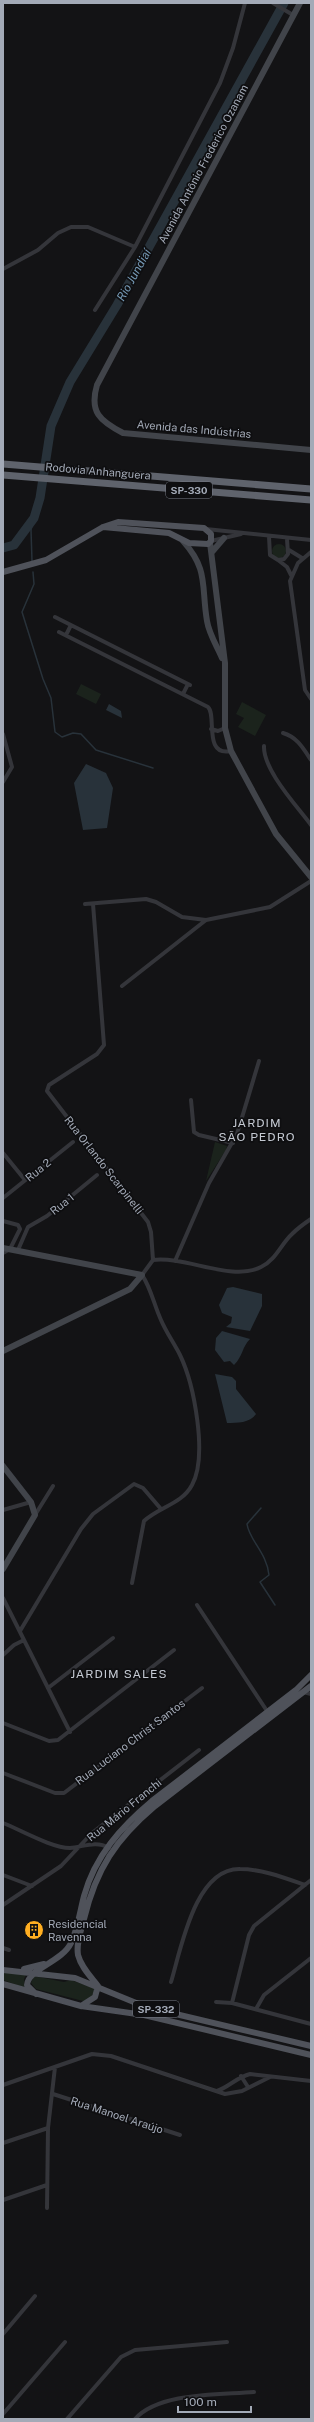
<svg xmlns="http://www.w3.org/2000/svg" width="314" height="2422" font-family="'Public Sans',sans-serif">
<style>
.green{fill:#1b231c}
.water{fill:#28323a}
.lines{fill:none;stroke-linecap:round;stroke-linejoin:round}
.stream{stroke:#28323a;stroke-width:1.5}
.river{stroke:#28323a;stroke-width:9}
.street{stroke:#34353a;stroke-width:4}
.secondary{stroke:#41444a;stroke-width:6}
.primary{stroke:#4f525a;stroke-width:6}
.highway{stroke:#5f636c;stroke-width:7}
.labels{text-anchor:middle;stroke-width:3.5;stroke-linejoin:round;paint-order:stroke}
.shield{fill:#0e0e10;stroke:#767b85;stroke-width:1}
.shield-label{font-size:10px;font-weight:bold;fill:#a3aab7}
.street-label{font-size:11px;fill:#a3aab7;stroke:#0e0e10}
.poi-label{font-size:11px;fill:#a3aab7;stroke:#0e0e10;text-anchor:start}
.water-label{font-size:12px;font-style:italic;fill:#769ab6;stroke:#0e0e10}
.neighbourhood-label{font-size:12px;letter-spacing:1px;fill:#c4c9d2;stroke:#0e0e10}
</style>
<rect width="100%" height="100%" fill="#131315"/>
<path class="green" d="M272 551a7 7 0 1 1 14 0a7 7 0 1 1-14 0Z
M81,684l20,10 -5,10 -20,-10z
M242,702l24,13 -11,21 -17,-9 6,-9 -8,-4z
M215,1142l12,4 -1,4 -20,31z
M3,1973h24l-3,6 1,9 -22,-8z
M34,1976l30,6 7,-2 23,8v5l-7,9 -51,-13 -5,-6z"/>
<path class="water" d="M109,704l12,7 1,7 -16,-8z
M86,764l20,9 7,15 -6,40 -24,2 -9,-47z
M233,1287l29,7v12l-12,25 -24,-4 5,-4 1,-6 -10,-4 -3,-8 8,-17z
M222,1331l28,8c-8,8 -7,17 -16,26l-4,-4 -6,1 -9,-12 1,-12z
M215,1374l17,3 4,4v8l20,25c-6,9 -19,9 -29,9z"/>
<g class="lines">
<path class="stream" d="M32,561l-1,-31 3,-12
M33,572l1,12 -12,28 21,67 8,19 4,34 7,5 11,-4 8,1 15,16 57,18
M261,1508l-14,16c2,16 20,29 22,51l-9,7 15,23"/>
<path class="river" d="M3,548l11,-3 20,-27 6,-20 11,-72 19,-44 47,-77 167,-302"/>
<path class="street" d="M273,3l20,12
M3,269l35,-19 20,-17 13,-6h17l47,20
M95,310l40,-63 85,-164 13,-35 12,-45
M206,529l105,11
M269,537l1,18 8,5 6,-1 4,-5 -1,-15
M211,541l30,-7
M289,550l13,8
M311,552l-13,11 -8,18 15,109 6,9
M278,560l9,7 4,8
M55,617l135,68
M59,632l149,75c9,8 -5,50 23,44
M66,635l5,-10
M183,694l5,-10
M211,729l7,2 7,-3
M283,733c14,4 20,15 28,27
M3,734l9,33 -9,15
M264,746c-1,24 33,60 47,79
M85,904l61,-5 10,3 26,15 24,3 64,-13 41,-26
M93,904l11,141 -7,9 -48,31 -2,6 101,131 3,10 2,28 -11,15c9,13 12,30 19,45 5,12 13,23 19,35 14,29 28,101 12,130 -10,19 -33,22 -48,36l-12,62
M122,986l84,-66
M191,1100l3,32 5,3 34,8
M3,1153l22,27
M3,1198l70,-56
M3,1221l15,4 2,4 -10,20 -7,4
M18,1250l10,-23 19,-11 50,-41
M153,1260c33,-4 79,22 108,7 15,-7 20,-23 31,-33 6,-6 13,-11 19,-15
M175,1261l34,-78 28,-49 22,-73
M3,1510l28,-8
M35,1515l18,-29
M3,1598l67,134
M197,1605l70,106
M20,1631l61,-102 12,-15 41,-30 9,4 18,21
M3,1655l11,-10 10,-5
M48,1688l65,-50
M303,1692l8,2
M3,1723l46,18 9,-1 116,-90
M3,1773l52,20h9l138,-105
M3,1823c18,7 49,25 67,25 13,-1 26,-8 39,0
M3,1875l29,11
M3,1905l58,-39 31,-33 107,-83
M3,1948l6,2
M171,1982c10,-33 24,-114 69,-113 22,0 45,9 65,16
M216,2002l16,1 79,21
M232,2003l17,-68 5,-9 57,-46
M256,2009l8,-14 47,-37
M241,2076l7,11
M3,2085l89,-31 19,2 114,38 17,-3 28,-14
M217,2091c12,-4 20,-14 33,-17l61,7
M53,2094l127,41
M3,2143l45,-15
M3,2200l44,-15
M47,2208l1,-80 7,-61
M3,2334l32,-38
M3,2414l62,-72
M67,2419l54,-62 14,-7 92,-8
M135,2419c24,-27 85,-24 119,-27"/>
<path class="secondary" d="M300,3l-203,382c-8,27 3,36 26,48l188,17
M183,541c26,29 18,45 24,80 2,13 10,25 15,37
M210,543l15,120v65l6,23 45,83 35,43
M212,552l12,-14
M3,1248l139,27 -12,14 -127,62
M3,1466l28,36 4,13 -32,54"/>
<path class="primary" d="M3,572l43,-12 57,-33 15,-5 86,6 7,6v7l-3,3 -19,-1 -20,-10 -66,-6
M24,1969l20,-5
M3,1970l72,8 71,29 165,39
M3,1984l78,22 63,9 167,40
M36,1994l-9,-9c1,-16 35,-23 44,-42 7,-15 9,-32 13,-47 11,-40 37,-69 68,-95l144,-111 15,-15
M81,2006l14,-9 3,-11c-7,-9 -17,-19 -20,-31 -2,-12 3,-24 6,-36 12,-50 32,-80 71,-113l156,-120"/>
<path class="highway" d="M3,464l308,25
M3,475l308,25"/>
</g>
<defs>
<symbol id="building-disc" viewBox="-11 -11 22 22"><circle r="9.5" fill="#ffae21" stroke="#0e0e10"/><path d="M-4-6H4V6H1V3H-1V6H-4ZM-2.5-4.3h1.7v1.8h-1.7ZM.8-4.3h1.7v1.8H.8ZM-2.5-1h1.7V.8h-1.7ZM.8-1h1.7V.8H.8Z" fill="#111"/></symbol>
</defs>
<g fill-rule="evenodd">
<use href="#building-disc" x="23" y="1919" width="22" height="22"/>
</g>
<g class="labels">
<g class="shield">
<rect x="166" y="482" width="46" height="16" rx="3"/>
<rect x="133" y="2001" width="46" height="16" rx="3"/>
</g>
<g class="shield-label">
<text x="189" y="494">SP-330</text>
<text x="156" y="2013">SP-332</text>
</g>
<g class="street-label">
<text transform="translate(203 164) rotate(-62)" y="4">Avenida Antônio Frederico Ozanam</text>
<text transform="translate(194 429) rotate(5)" y="4">Avenida das Indústrias</text>
<text transform="translate(98 471) rotate(5)" y="4">Rodovia Anhanguera</text>
<text transform="translate(104 1165) rotate(52)" y="4">Rua Orlando Scarpinelli</text>
<text transform="translate(38 1170) rotate(-39)" y="4">Rua 2</text>
<text transform="translate(62 1204) rotate(-39)" y="4">Rua 1</text>
<text transform="translate(130 1742) rotate(-37)" y="4">Rua Luciano Christ Santos</text>
<text transform="translate(124 1810) rotate(-39)" y="4">Rua Mário Franchi</text>
<text transform="translate(117 2115) rotate(18)" y="4">Rua Manoel Araújo</text>
</g>
<g class="poi-label">
<text x="48" y="1928">Residencial<tspan x="48" dy="13">Ravenna</tspan></text>
</g>
<g class="water-label">
<text transform="translate(134 275) rotate(-61)" y="4">Rio Jundiaí</text>
</g>
<g class="neighbourhood-label">
<text x="257" y="1127">JARDIM<tspan x="257" dy="14">SÃO PEDRO</tspan></text>
<text x="119" y="1678">JARDIM SALES</text>
</g>
</g>
<rect width="314" height="2422" fill="none" stroke="#a3aab7" stroke-width="8"/>
<path d="M178 2406v6h73v-6" fill="none" stroke="#a3aab7" stroke-width="2"/>
<text x="184" y="2406" font-size="12" fill="#a3aab7" stroke="#0e0e10" stroke-width="3" paint-order="stroke">100 m</text>
</svg>
